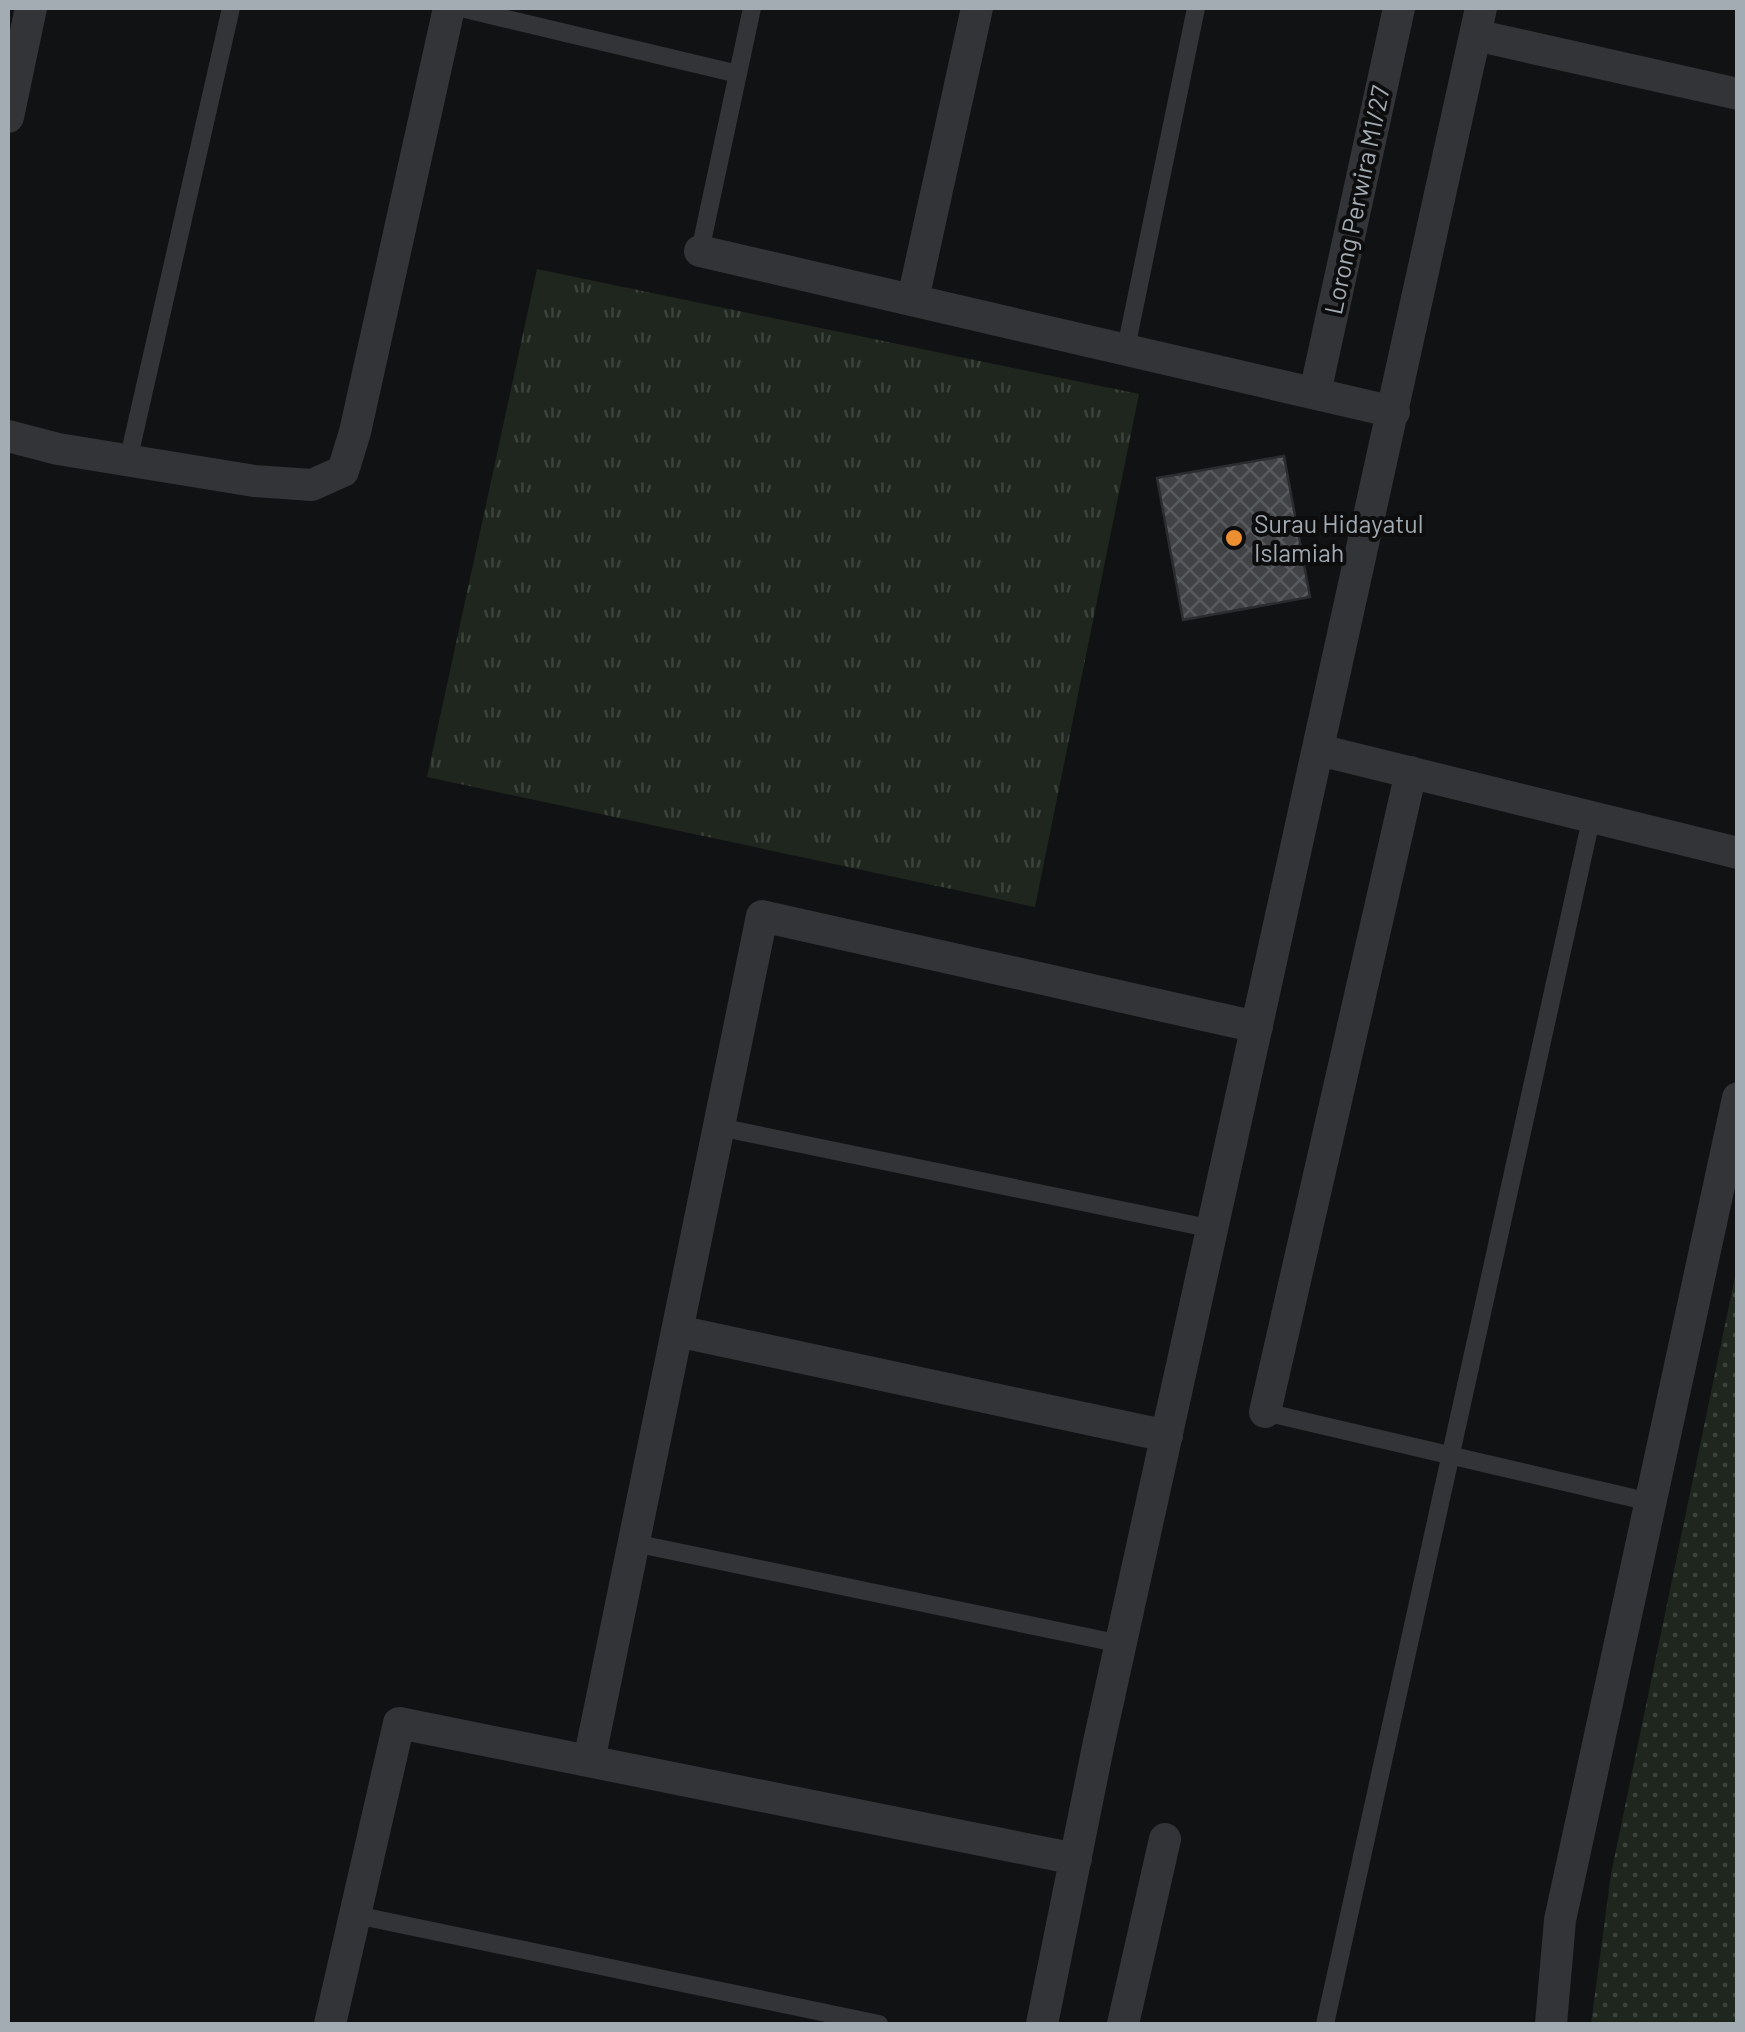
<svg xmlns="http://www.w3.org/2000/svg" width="1745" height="2032" font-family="Barlow,sans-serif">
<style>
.grass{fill:url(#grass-tufts)}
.park{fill:url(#park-dots)}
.building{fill:url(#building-cross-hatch);stroke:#2b2c2f;stroke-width:2.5}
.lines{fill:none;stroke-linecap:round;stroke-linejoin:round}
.lane{stroke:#333438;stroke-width:18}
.street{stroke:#333438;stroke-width:32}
.poi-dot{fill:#ec8f30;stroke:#0d0d0e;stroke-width:4}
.labels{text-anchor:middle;stroke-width:8;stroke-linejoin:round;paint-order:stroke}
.street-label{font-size:25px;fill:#a3abb3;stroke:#0d0d0e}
.poi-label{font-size:25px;fill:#a3abb3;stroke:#0d0d0e;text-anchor:start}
</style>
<defs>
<pattern id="grass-tufts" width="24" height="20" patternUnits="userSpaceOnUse" patternTransform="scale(2.5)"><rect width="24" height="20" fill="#1e261e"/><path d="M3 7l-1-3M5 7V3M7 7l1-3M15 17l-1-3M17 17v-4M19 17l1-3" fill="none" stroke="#3c433c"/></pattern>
<pattern id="park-dots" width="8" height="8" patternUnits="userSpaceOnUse" patternTransform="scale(2.5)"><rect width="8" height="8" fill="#1e261e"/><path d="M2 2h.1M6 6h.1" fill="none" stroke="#3c433c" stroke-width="1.8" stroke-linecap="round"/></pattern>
<pattern id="building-cross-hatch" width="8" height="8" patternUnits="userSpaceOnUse" patternTransform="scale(2.5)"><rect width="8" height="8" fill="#404246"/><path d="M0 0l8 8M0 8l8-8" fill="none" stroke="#585b5e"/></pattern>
</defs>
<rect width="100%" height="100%" fill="#111213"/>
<path class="grass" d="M537,269l602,125 -104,513 -608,-130z"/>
<path class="park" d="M1737,1267v757h-146l20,-150z"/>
<path class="building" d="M1284,456l26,141 -127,23 -26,-142z"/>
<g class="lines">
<path class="lane" d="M461,8l277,66
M700,251l52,-243
M1126,348l70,-340
M128,461l103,-453
M719,1127l494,102
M1265,1412l385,90
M634,1543l487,101
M356,1915l523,109
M1325,2024l267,-1209"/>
<path class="street" d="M1475,35l263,59
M8,117l23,-109
M700,251l694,161
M913,299l64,-291
M1315,393l84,-385
M8,436l50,13 196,32 58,4 31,-14 12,-39 94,-424
M1319,750l419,103
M677,1331l490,105
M1265,1412l146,-640
M589,1761l173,-845 495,111
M330,2024l69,-301 677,136
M1042,2024l57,-282 382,-1734
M1123,2024l42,-185
M1551,2024l9,-104 178,-822"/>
</g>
<circle class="poi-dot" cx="1234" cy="538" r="10"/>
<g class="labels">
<g class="street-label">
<text transform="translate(1357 200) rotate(-78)" y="9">Lorong Perwira M1/27</text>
</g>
<g class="poi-label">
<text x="1254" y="533">Surau Hidayatul<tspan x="1254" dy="29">Islamiah</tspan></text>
</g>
</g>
<rect width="1745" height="2032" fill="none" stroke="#a3abb3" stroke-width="20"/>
</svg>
